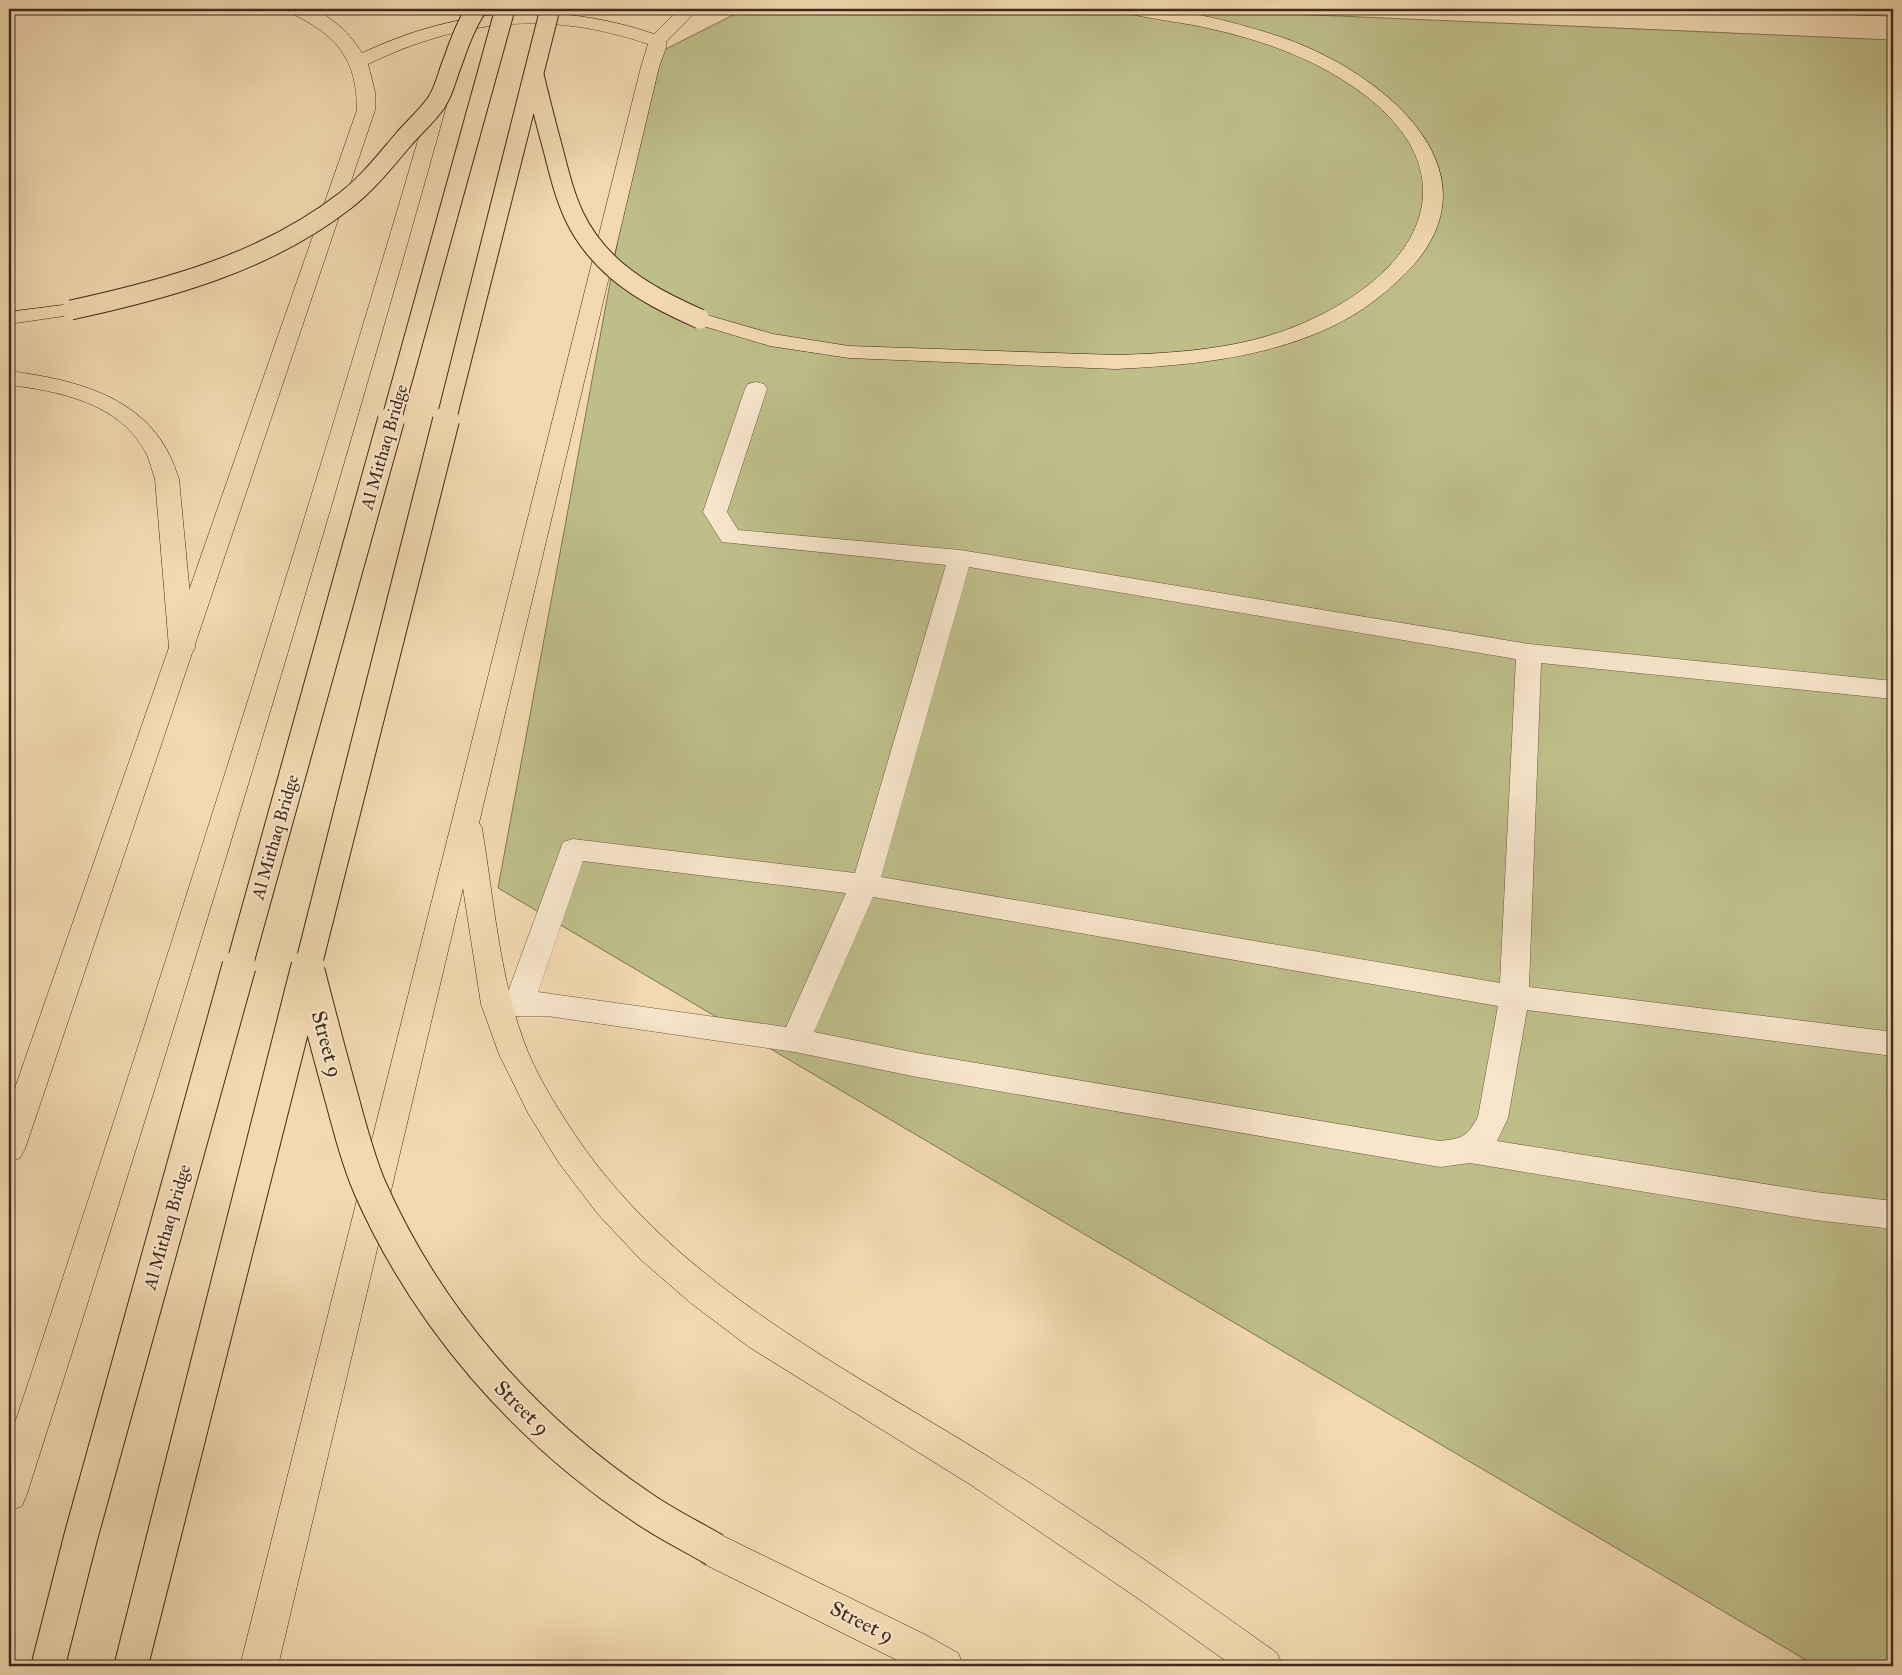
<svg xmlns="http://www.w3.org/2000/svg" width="1902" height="1675" font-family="'IM FELL Great Primer',serif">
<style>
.green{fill:#bebe89;stroke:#807452}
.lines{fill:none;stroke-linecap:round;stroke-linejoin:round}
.minor-casing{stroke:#6d5641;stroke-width:1}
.major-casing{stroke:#412a1c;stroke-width:1}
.highway-casing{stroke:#412a1c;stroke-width:1}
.minor{fill:#f7e6cc;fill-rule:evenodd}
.major{fill:#f2d9b1;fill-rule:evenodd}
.highway{fill:#f2d9b1;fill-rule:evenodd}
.major-bridge-far2-casing{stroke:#412a1c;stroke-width:21;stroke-linecap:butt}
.major-bridge-far1-casing{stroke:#412a1c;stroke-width:28;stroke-linecap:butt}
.major-bridge-casing{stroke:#412a1c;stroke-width:35;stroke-linecap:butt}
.major-bridge-far2{stroke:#f2d9b1;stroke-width:19}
.major-bridge-far1{stroke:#f2d9b1;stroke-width:26}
.major-bridge{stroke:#f2d9b1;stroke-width:33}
.labels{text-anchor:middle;stroke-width:4;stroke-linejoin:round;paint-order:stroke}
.street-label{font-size:18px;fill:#412a1c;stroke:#f7e6cc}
.near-street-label{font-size:21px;fill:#412a1c;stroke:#f7e6cc}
</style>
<rect width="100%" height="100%" fill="#f2d9b1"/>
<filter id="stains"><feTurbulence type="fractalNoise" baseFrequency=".004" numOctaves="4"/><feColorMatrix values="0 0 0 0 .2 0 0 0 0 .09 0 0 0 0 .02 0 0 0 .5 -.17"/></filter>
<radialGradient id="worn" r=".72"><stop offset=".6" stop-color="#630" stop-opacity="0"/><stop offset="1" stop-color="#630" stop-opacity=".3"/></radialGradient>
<path class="green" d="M751,9h425l717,31v1626h-77l-1318,-778 154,-832 87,-44z"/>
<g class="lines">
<defs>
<path id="minor" d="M756,382l8,2 3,5 -40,123 11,18 222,20 569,94 364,37v18l-352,-36 -12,324 364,45v24l-366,-46 -19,108 -11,23 318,51 78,9v28l-78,-9 -345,-57 -30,4 -523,-90 -122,-25 -248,-36h-45l-10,-4 -5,-8 5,-8 16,-4 55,-150 10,-3 282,34 91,-308 -224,-23 -19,-30 42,-123 3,-5zM969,567l547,92 -16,324 -619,-106zM583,861l263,32 -60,134 -248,-35zM873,897l625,109 -20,111c-12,21 -15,21 -38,24l-523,-88 -103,-21z"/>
<path id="major" d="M288,9c7,0 17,-2 24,0 20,7 39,26 50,44 96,-45 192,-53 292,-19l25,-25h19l-32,33v6l-7,19 -180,756 3,5c12,73 18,156 46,224 10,24 24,47 38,69 100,159 272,242 426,338 98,61 192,128 285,194l6,13h-50l-97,-69 -165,-112 -222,-138 -57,-43 -52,-45 -43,-46 -38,-50 -31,-50 -29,-59 -18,-50 -18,-116 -185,778h-38l401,-1599 7,-23c-100,-34 -185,-25 -280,20l7,28v18l-350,1039 -5,9 -11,4v-57l348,-995c0,-52 -21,-75 -66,-97z
M1123,9c53,-3 108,12 158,28 100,34 230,137 120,241 -16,15 -32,28 -51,39 -70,40 -155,48 -234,52l-267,-11 -79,-12 -77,-23 -4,-4 4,-4 7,-2 73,21 76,12 267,9c62,-2 127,-6 185,-31 131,-56 176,-163 37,-247 -44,-27 -95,-42 -145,-52 -22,-4 -45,-7 -67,-12z
M1824,9h69v7l-60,-2 -6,-1z
M440,90l7,2 2,4c-131,469 -274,934 -422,1398l-5,12 -13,5v-70c148,-446 290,-894 422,-1345l2,-4z
M71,304l7,2 4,4 -4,4 -69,10v-12z
M715,1532l211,103 32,18 6,13h-55l-207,-103 -5,-13 5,-13z"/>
<path id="highway" d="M9,371c61,8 130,23 160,83 4,8 7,17 10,25l16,169 -4,6 -9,3 -9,-3 -4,-6 -14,-169c-3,-8 -5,-18 -9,-26 -26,-50 -87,-62 -137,-68z"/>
</defs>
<use href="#minor" class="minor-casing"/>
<use href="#major" class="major-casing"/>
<use href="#highway" class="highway-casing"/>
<use href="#minor" class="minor"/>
<use href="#major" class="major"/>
<use href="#highway" class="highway"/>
<defs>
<path id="major-bridge-far2" d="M534,75c6,25 12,49 19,74 13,52 22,86 64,122 25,21 54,35 83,48
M71,310c97,-21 196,-48 275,-110 22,-17 39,-39 57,-60 11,-13 24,-24 33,-37 9,-13 11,-28 17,-42 6,-18 13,-36 23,-52
M391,421l114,-412
M446,421l104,-412"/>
<path id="major-bridge-far1" d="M239,967l152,-547
M308,967l138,-547"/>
<path id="major-bridge" d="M308,971c11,43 22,85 34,128 8,30 16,61 28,89 58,131 155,241 273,320 23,16 48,28 72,42
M48,1666l33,-130 158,-570
M131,1666l177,-700"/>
</defs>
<use href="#major-bridge-far2" class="major-bridge-far2-casing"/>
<use href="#major-bridge-far1" class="major-bridge-far1-casing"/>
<use href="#major-bridge" class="major-bridge-casing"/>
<use href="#major-bridge-far2" class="major-bridge-far2"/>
<use href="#major-bridge-far1" class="major-bridge-far1"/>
<use href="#major-bridge" class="major-bridge"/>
</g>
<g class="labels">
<g class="street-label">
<text transform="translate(384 447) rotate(-74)" y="6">Al Mithaq Bridge</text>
<text transform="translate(275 837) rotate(-74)" y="6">Al Mithaq Bridge</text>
<text transform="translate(167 1227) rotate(-74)" y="6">Al Mithaq Bridge</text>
</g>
<g class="near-street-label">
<text transform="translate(327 1044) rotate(75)" y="7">Street 9</text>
<text transform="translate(522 1408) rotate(45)" y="7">Street 9</text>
<text transform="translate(862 1622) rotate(27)" y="7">Street 9</text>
</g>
</g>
<rect width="1902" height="1675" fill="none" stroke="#f2d9b1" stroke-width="30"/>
<rect x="10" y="10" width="1882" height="1655" fill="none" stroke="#412a1c" stroke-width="2.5"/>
<rect x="15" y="15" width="1872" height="1645" fill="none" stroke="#412a1c"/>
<rect width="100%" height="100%" filter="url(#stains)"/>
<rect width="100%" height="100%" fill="url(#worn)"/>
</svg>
